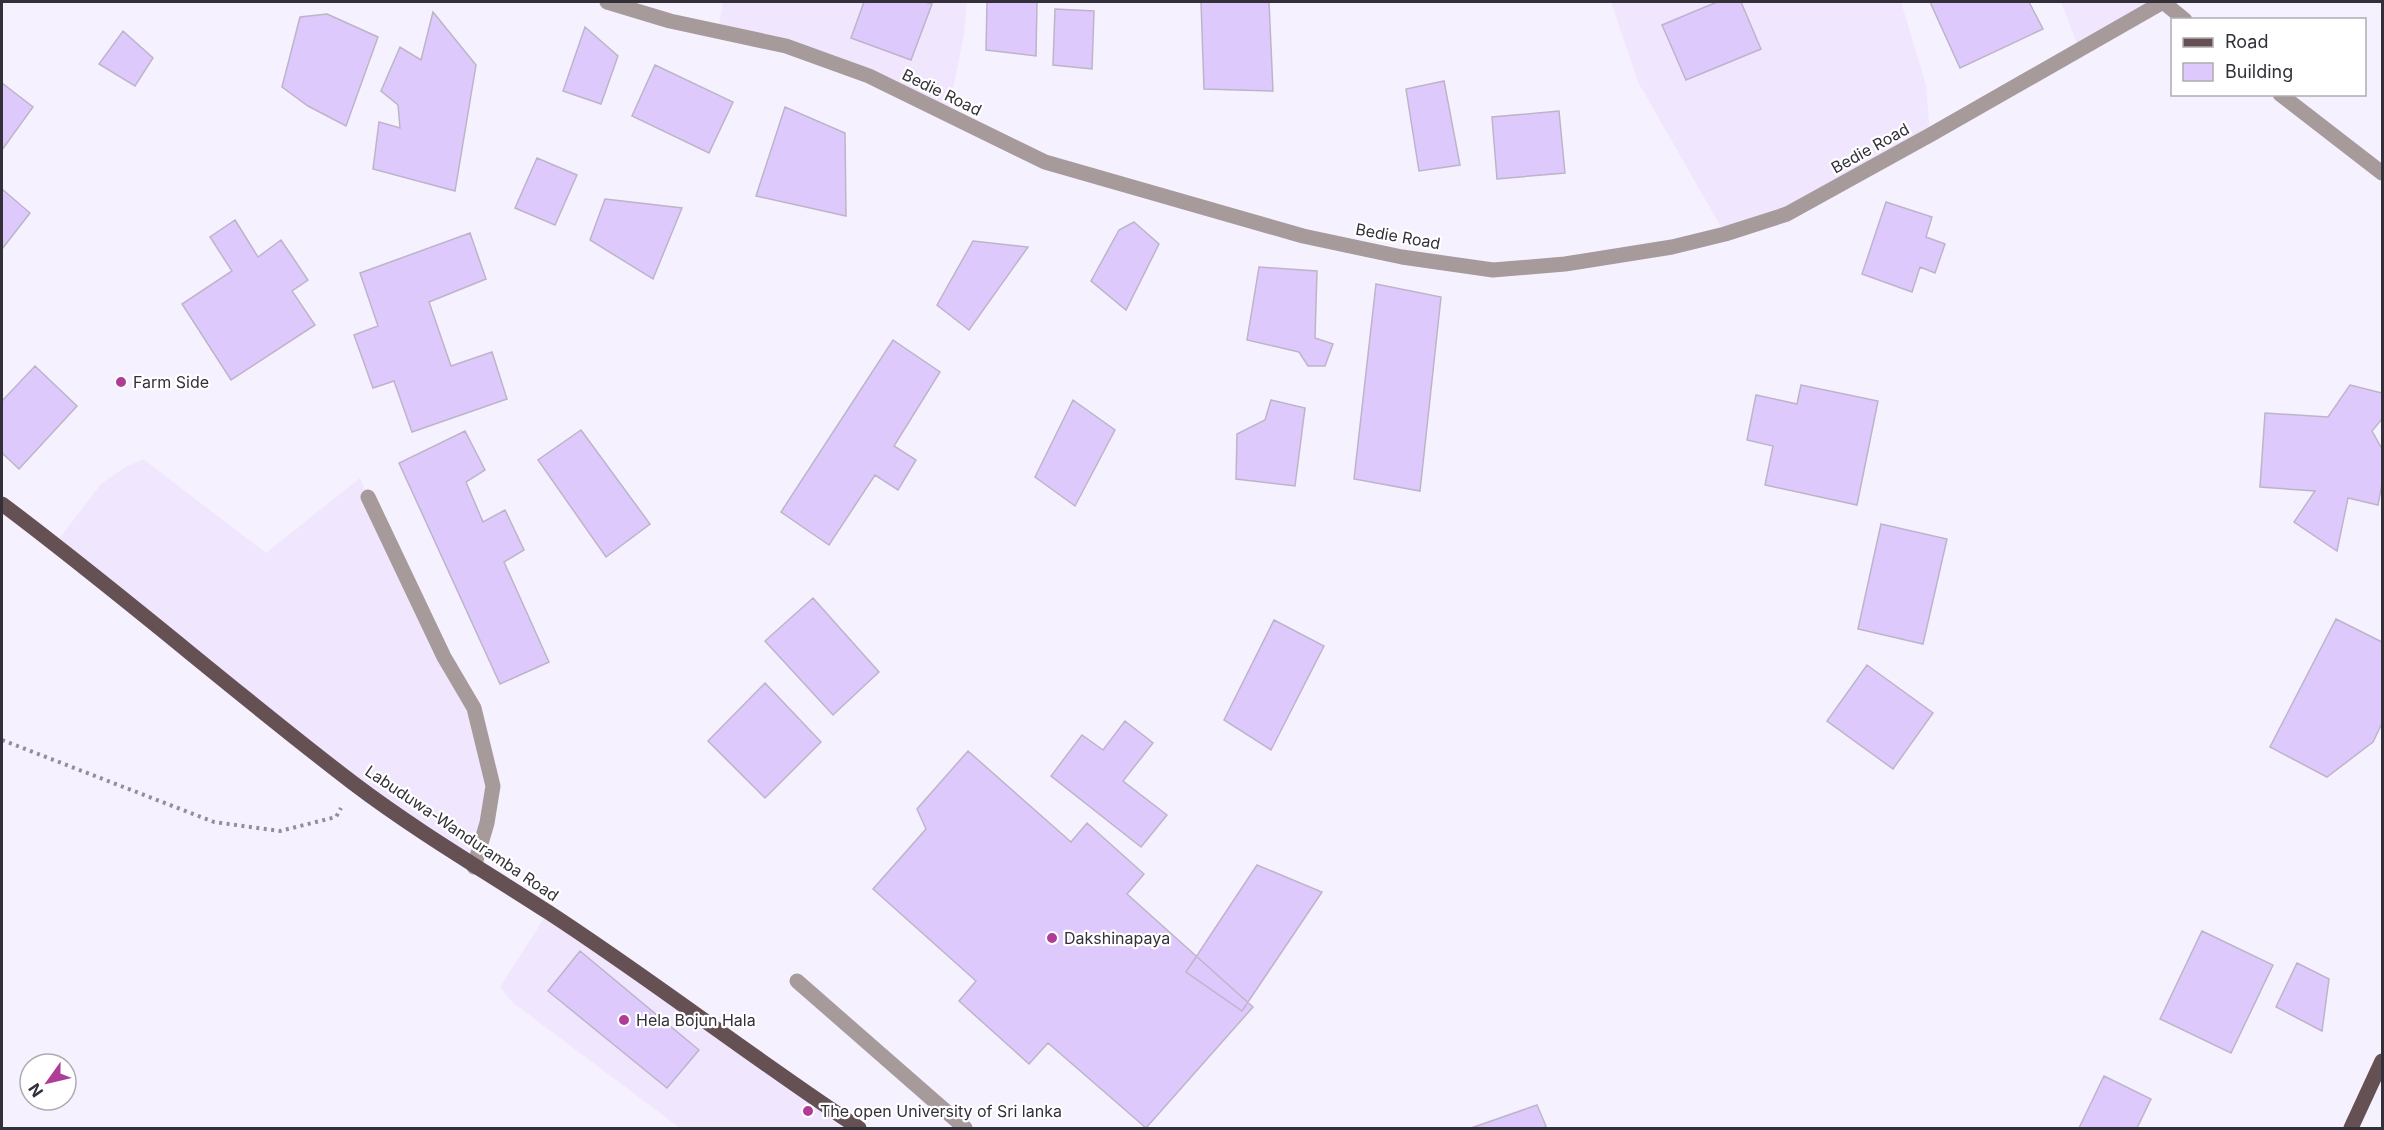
<svg xmlns="http://www.w3.org/2000/svg" width="2384" height="1130" font-family="Inter,sans-serif">
<style>
.built{fill:#f0e6fe}
.building{fill:#dec9fc;stroke:#bdb4ca;stroke-width:1.5}
.lines{fill:none;stroke-linecap:round;stroke-linejoin:round}
.path{stroke:#928e99;stroke-width:4;stroke-dasharray:3 4.5;stroke-linecap:butt}
.minor{stroke:#a69a9b;stroke-width:15}
.tertiary{stroke:#a69a9b;stroke-width:15}
.primary{stroke:#655154;stroke-width:15}
.poi-dot{fill:#af3c96;stroke:#fff;stroke-width:2}
.labels{text-anchor:middle;stroke-width:4.5;stroke-linejoin:round;paint-order:stroke}
.street-label{font-size:16px;fill:#343039;stroke:#fff}
.poi-label{font-size:16px;fill:#343039;stroke:#fff;text-anchor:start}
</style>
<rect width="100%" height="100%" fill="#f6f1fe"/>
<path class="built" d="M723,2h244l-3,32 -16,81 -79,-40 -151,-44z
M1611,2h290l25,83 4,50 -143,79 -62,20 -87,-152z
M2061,2h102l-84,47z
M143,459l123,94 94,-75 8,19 106,211 19,78 -19,81 -21,-14 -398,-309 46,-60 23,-16z
M548,912l311,216h-179l-168,-126 -12,-15z"/>
<path class="building" d="M864,2h61l7,2 -21,56 -60,-22z
M987,2h50l-1,54 -50,-6z
M1201,2h68l4,89 -69,-2z
M1717,2h24l20,47 -75,31 -24,-55z
M1930,2h99l14,27 -83,39z
M1055,9l39,2 -2,58 -39,-4z
M433,12l43,53 -21,126 -82,-22 6,-47 21,6 -2,-23 -17,-14 19,-44 21,13z
M327,14l51,23 -32,89 -38,-20 -26,-19 18,-70z
M585,27l33,29 -17,48 -38,-13z
M123,31l30,27 -18,28 -36,-22z
M655,65l78,37 -24,51 -77,-37z
M1444,81l16,84 -41,6 -13,-82z
M2,83l31,24 -31,43z
M785,107l60,26 1,83 -90,-20z
M1559,111l6,62 -68,6 -5,-62z
M537,158l40,17 -22,50 -40,-17z
M2,189l28,24 -28,36z
M605,199l77,9 -29,71 -63,-39z
M1886,202l46,15 -6,20 19,7 -10,29 -15,-6 -8,25 -50,-18z
M235,220l23,37 23,-17 27,40 -16,11 23,34 -84,55 -49,-76 50,-33 -22,-34z
M1134,222l25,22 -33,66 -35,-29 28,-51z
M470,233l16,46 -57,23 22,64 41,-14 15,47 -95,33 -18,-51 -21,7 -19,-53 24,-9 -18,-53z
M973,241l55,6 -59,83 -32,-25z
M1259,267l58,4 -2,67 18,6 -8,22h-17l-9,-14 -52,-12z
M1376,284l65,13 -21,194 -66,-12z
M893,340l47,32 -46,74 22,14 -18,30 -23,-15 -46,70 -48,-33z
M35,366l42,40 -58,63 -17,-16v-52z
M1801,385l77,16 -21,104 -92,-20 8,-39 -26,-6 9,-45 41,9z
M2350,385l32,8v26l-10,12 10,18v35l-4,21 -30,-7 -11,53 -43,-29 21,-31 -55,-4 5,-74 63,4z
M1073,400l42,30 -40,76 -40,-29z
M1271,400l34,8 -10,78 -59,-7 1,-45 28,-14z
M581,430l69,94 -44,33 -68,-97z
M465,431l20,39 -19,12 17,40 22,-12 19,40 -20,12 45,100 -49,22 -101,-221z
M1881,524l66,15 -24,105 -65,-15z
M813,598l66,74 -46,43 -68,-74z
M2336,619l46,23v81l-9,19 -46,35 -57,-30z
M1274,620l50,26 -53,104 -47,-30z
M1867,665l66,48 -40,56 -66,-48z
M765,683l56,59 -56,56 -57,-57z
M1125,721l28,22 -30,38 44,34 -26,32 -90,-71 31,-41 21,15z
M968,751l103,91 16,-19 57,51 -17,20 126,113 -107,121 -98,-85 -19,21 -70,-63 17,-20 -103,-92 53,-60 -9,-20z
M1257,865l65,27 -80,119 -56,-39z
M2202,931l71,34 -42,88 -71,-34z
M580,951l119,99 -32,38 -119,-97z
M2297,963l32,16 -7,52 -46,-24z
M2104,1076l47,23 -14,29h-58z
M1537,1105l9,21 -2,2h-73z"/>
<g class="lines">
<path class="path" d="M2,740l212,82 66,9 56,-14 5,-9"/>
<path class="minor" d="M2163,2l22,18
M2280,94l102,79
M368,497l76,160 30,51 19,78 -6,37 -13,44
M797,981l168,147"/>
<path class="tertiary" d="M607,2l63,19 116,25 83,30 176,86 258,74 99,21 91,13 72,-6 107,-17 53,-13 62,-20 143,-79 233,-133"/>
<path class="primary" d="M2,504c119,89 232,188 351,279 62,47 130,87 195,129 106,69 206,147 311,216
M2351,1128l31,-67"/>
</g>
<g class="poi-dot">
<circle cx="121" cy="382" r="6"/>
<circle cx="1052" cy="938" r="6"/>
<circle cx="624" cy="1020" r="6"/>
<circle cx="808" cy="1111" r="6"/>
</g>
<g class="labels">
<g class="street-label">
<text transform="translate(942 92) rotate(26)" y="6">Bedie Road</text>
<text transform="translate(1870 148) rotate(-29)" y="6">Bedie Road</text>
<text transform="translate(1398 236) rotate(10)" y="6">Bedie Road</text>
<text transform="translate(462 833) rotate(34)" y="6">Labuduwa-Wanduramba Road</text>
</g>
<g class="poi-label">
<text x="133" y="388">Farm Side</text>
<text x="1064" y="944">Dakshinapaya</text>
<text x="636" y="1026">Hela Bojun Hala</text>
<text x="820" y="1117">The open University of Sri lanka</text>
</g>
</g>
<rect width="2384" height="1130" fill="none" stroke="#343039" stroke-width="6"/>
<rect x="2171" y="18" width="195" height="78" fill="#ffffff" stroke="#aeacb0" stroke-width="1.5"/>
<rect x="2183" y="38" width="30" height="9" fill="#655154" stroke="#aeacb0" stroke-width="1.5"/>
<text x="2225" y="48" font-size="18" fill="#343039">Road</text>
<rect x="2183" y="63" width="30" height="18" fill="#dec9fc" stroke="#aeacb0" stroke-width="1.5"/>
<text x="2225" y="78" font-size="18" fill="#343039">Building</text>
<g transform="translate(48 1082) rotate(236)"><circle r="28" fill="#ffffff" stroke="#aeacb0" stroke-width="1.5"/>
<path d="M0-4.5L10 22L0 15L-10 22Z" fill="#af3c96"/>
<text y="-9" font-size="16" font-weight="bold" text-anchor="middle" fill="#343039">N</text>
</g>
</svg>
